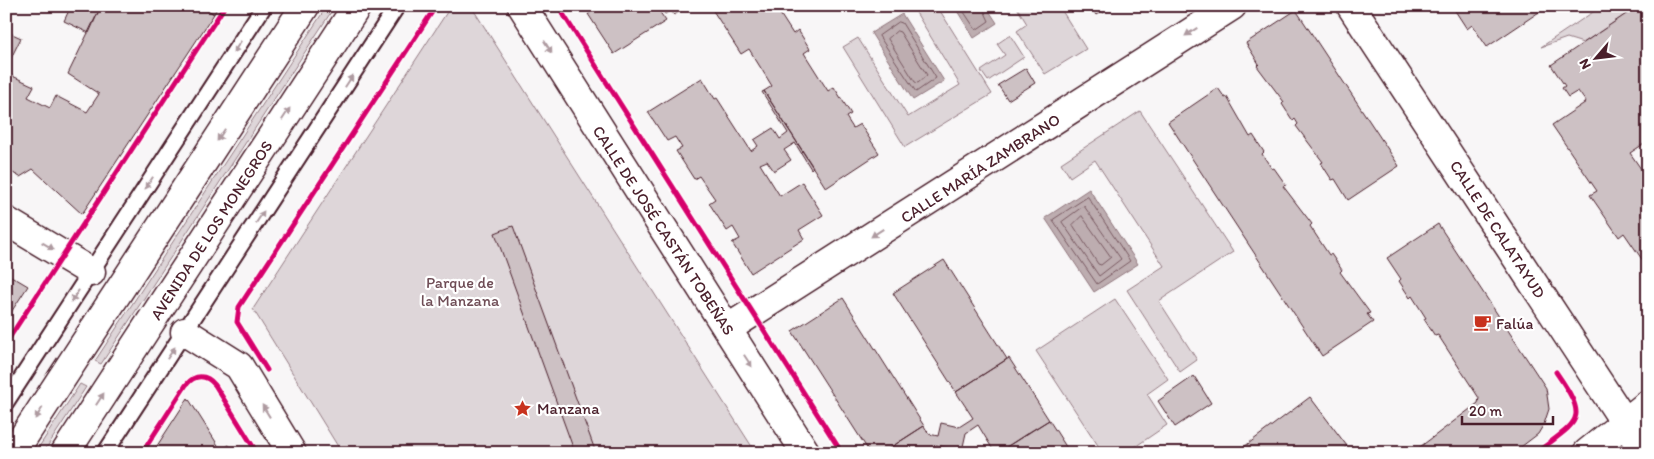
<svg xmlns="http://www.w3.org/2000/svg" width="1654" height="459" font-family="Itim,sans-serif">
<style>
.green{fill:#ded6d9;stroke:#947a82}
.water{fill:#bdadb0;stroke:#8f747b}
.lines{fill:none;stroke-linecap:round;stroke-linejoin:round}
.shore{stroke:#785860;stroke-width:1}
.building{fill:#cdc1c4;stroke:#4a1f2b}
.service-casing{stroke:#4a1f2b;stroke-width:19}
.minor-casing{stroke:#4a1f2b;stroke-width:31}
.primary-casing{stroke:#4a1f2b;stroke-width:31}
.service{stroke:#fff;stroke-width:15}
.minor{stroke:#fff;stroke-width:28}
.primary{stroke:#fff;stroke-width:28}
.cycleway-casing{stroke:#fff;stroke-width:8}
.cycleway{stroke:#d6006c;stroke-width:5}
.oneway{fill:#ae9aa0}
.labels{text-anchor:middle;stroke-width:4.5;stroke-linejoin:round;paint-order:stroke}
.street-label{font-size:16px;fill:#4a1f2b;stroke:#fff}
.park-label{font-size:16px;fill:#6f4d56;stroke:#fff}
.poi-label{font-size:16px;fill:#4a1f2b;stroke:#fff;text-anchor:start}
</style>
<rect width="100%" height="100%" fill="#f8f6f7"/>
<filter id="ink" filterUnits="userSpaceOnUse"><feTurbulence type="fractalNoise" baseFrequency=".02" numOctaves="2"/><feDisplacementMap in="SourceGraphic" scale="10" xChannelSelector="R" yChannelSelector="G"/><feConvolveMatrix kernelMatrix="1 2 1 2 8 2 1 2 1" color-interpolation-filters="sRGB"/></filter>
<g filter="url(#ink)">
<path class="green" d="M327,6h8l-234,358 -6,-3z
M451,6h20l285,447h-414l-89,-144z
M912,6h25l55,88 -87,53 -62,-100 15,-9 50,79 52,-32z
M1016,6h43l27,43 -41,25 -28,-43 10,-7z
M1602,6h36l-55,37 -16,-5 -26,9z
M1010,35l14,22 -36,24 -7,-10 24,-16 -8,-11z
M1140,111l93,141 -74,49 38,59 -17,12 -53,-82 37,-24 -69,-106 -25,17 -9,-14z
M1115,299l53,80 -21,15 20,31 -41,28h-23l-67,-102z
M80,384l6,3 -43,66h-8z"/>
<path class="water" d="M954,6h32l11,17 -23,15z
M902,14l42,67 -31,19 -42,-67z
M1089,189l49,75 -44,28 -49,-74z"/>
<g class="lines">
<path class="shore" d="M960,6l16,24 13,-9 -7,-15
M899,22l3,1 34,55 -20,14 -37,-56z
M897,31l3,1 27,43 -9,8 -3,-1 -27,-43z
M1088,197l42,64 -33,23 -44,-64z
M1084,206l37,53 -22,17 -37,-54z
M1082,216l29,41 -10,8 -3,-1 -25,-39z"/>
</g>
<path class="building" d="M71,6h30l-12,27 -25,-12z
M101,6h101l12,8 -132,200 -49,-45 -13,8 -14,-8v-96l28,13 -6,11 22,11 6,-12 31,16 12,-18 -31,-20z
M202,6h16l-4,8z
M591,6h97l-14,9 -3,-5 -6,4 -4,-4 -2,1 7,10 -52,33 -26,-40 6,-3z
M710,6h65l18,28 5,-4 12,19 -6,4 24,38 6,-4 17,27 -5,3 7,11 7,-4 19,29 -53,35 -62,-97 8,-5 -23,-37 -8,5z
M1090,6h24l-11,7 -1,-2 -6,4z
M1452,6h96l-61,41 -15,-22 -5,4z
M1638,6h10v135l-18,12 18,26v89l-24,-35 -5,4 -29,-42 7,-4 -45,-66 34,-23 -8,-11 -10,6 -6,-9 3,-2 -14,-21z
M1296,10l103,156 -51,34 -13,-21 -3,1 -11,-17 2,-1 -27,-36 2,-2 -3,-5 -2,2 -11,-17 2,-2 -27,-36 2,-2 -13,-21z
M6,31l15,7 -15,30z
M1026,68l9,15 -27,17 -10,-15z
M702,78l13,21 2,-1 34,53 7,-5 -4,-6 19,-12 7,11 8,-6 -26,-41 2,-1 49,76 -2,2 -16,-26 -11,7 7,10 -17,11 -7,-10 -7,3 20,32 22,-14 21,33 -24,15 5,9 -53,34 -19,-30 8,-4 -7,-12 -6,4 -18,-28 6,-4 -16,-23 -5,3 -18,-28 6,-3 -7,-11 -8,4 -19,-29z
M1218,88l7,10 2,-1 23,40 3,-2 11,17 -2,2 10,15 2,-1 12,17 -3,1 29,38 -2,2 19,29 2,-1 11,16 -2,2 30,41 -3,1 6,8 -51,34 -154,-234z
M1438,224l108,164 3,21 -5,15 -6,10 -25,19h-101l66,-50 1,-5 -41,-63 -3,1 -11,-17 2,-1 -14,-22 -2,2 -11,-17 2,-2 -14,-21z
M513,226l83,227h-21l-80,-220z
M944,260l63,99 -51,33 -63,-99z
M6,273l22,13 -22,34z
M843,298l81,128 -42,27h-12l-78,-122z
M1009,358l40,62 -52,33h-2l-17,-28 -12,8 -4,18 -26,-6 5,8h-59l42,-27 5,8 9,2 3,-13 18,4 14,-9 -17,-26z
M1194,376l17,27 -36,24 -17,-26z
M1310,397l37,49 -9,7h-102z
M188,398l33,52 8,-5 4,8 -80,-1z
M1049,420l21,33h-73l34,-22z"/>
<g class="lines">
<defs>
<path id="service" d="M6,402l258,-396
M105,453l292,-447"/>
<path id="minor" d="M522,6l284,447
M1351,6l294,447
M6,221l85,51
M727,329l505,-323
M185,332l54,34 53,87
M1587,453l61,-49"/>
<path id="primary" d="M13,453l292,-447
M65,453l292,-447"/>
</defs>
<use href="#service" class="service-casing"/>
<use href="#minor" class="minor-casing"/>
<use href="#primary" class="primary-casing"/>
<use href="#service" class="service"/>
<use href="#minor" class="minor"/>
<use href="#primary" class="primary"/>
<defs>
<path id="cycleway" d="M558,6l284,447
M6,343l219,-337
M267,370l-30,-48 2,-15 197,-301
M142,453l44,-68c9,-11 20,-11 29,0l42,68
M1536,453c43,-33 54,-32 20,-81"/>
</defs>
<use href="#cycleway" class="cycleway-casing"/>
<use href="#cycleway" class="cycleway"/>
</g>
<defs><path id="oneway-solid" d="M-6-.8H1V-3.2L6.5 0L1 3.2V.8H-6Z" transform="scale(1.25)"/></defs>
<g class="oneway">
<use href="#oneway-solid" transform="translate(1191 32) rotate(147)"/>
<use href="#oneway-solid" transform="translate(237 47) rotate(123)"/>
<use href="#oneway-solid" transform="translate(548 47) rotate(58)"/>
<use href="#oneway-solid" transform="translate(349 81) rotate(-57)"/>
<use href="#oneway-solid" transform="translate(286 114) rotate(-57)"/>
<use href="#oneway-solid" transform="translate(221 135) rotate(123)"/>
<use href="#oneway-solid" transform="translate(149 183) rotate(123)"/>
<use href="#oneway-solid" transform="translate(260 217) rotate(-57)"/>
<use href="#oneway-solid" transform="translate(877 233) rotate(147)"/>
<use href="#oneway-solid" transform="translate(48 246) rotate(31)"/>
<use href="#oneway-solid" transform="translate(75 296) rotate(123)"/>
<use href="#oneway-solid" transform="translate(171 353) rotate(-57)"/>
<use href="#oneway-solid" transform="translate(748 361) rotate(57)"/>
<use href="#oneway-solid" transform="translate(100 399) rotate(-57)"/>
<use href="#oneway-solid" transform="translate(266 411) rotate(-122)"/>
<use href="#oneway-solid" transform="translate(39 413) rotate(123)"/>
</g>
</g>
<defs>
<symbol id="cafe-bare" viewBox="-9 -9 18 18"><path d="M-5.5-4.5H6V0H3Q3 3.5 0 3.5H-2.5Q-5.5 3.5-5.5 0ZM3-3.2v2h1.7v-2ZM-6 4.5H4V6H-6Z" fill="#c8321e" stroke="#fff" stroke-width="2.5" paint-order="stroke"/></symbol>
<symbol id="sight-bare" viewBox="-9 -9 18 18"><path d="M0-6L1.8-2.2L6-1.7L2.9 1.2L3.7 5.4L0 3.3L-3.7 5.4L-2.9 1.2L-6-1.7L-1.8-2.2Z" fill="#c8321e" stroke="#fff" stroke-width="2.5" paint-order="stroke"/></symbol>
</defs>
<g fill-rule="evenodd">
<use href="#cafe-bare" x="1470" y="310" width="25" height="25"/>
<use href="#sight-bare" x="510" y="396" width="25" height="25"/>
</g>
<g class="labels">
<g class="street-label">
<text transform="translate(980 168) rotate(-33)" y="6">CALLE MARÍA ZAMBRANO</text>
<text transform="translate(1498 229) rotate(57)" y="6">CALLE DE CALATAYUD</text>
<text transform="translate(211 230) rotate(-57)" y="6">AVENIDA DE LOS MONEGROS</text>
<text transform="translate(664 230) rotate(57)" y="6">CALLE DE JOSÉ CASTÁN TOBEÑAS</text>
</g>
<g class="park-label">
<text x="460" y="288">Parque de<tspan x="460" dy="18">la Manzana</tspan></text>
</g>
<g class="poi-label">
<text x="1496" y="329">Falúa</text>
<text x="537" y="414">Manzana</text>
</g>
</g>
<rect width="1654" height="459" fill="none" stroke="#fff" stroke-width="25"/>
<rect x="12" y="12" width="1629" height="434" fill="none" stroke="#4a1f2b" stroke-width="2" filter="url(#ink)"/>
<g transform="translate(1596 58) rotate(242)" stroke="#ffffff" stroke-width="4" paint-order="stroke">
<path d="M0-4L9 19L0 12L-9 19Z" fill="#4a1f2b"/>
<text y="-8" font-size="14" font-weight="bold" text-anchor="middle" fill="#4a1f2b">N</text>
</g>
<path d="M1462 416v8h91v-8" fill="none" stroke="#4a1f2b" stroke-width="2.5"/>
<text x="1469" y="416" font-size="15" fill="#4a1f2b" stroke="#ffffff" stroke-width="4" paint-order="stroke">20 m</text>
</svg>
